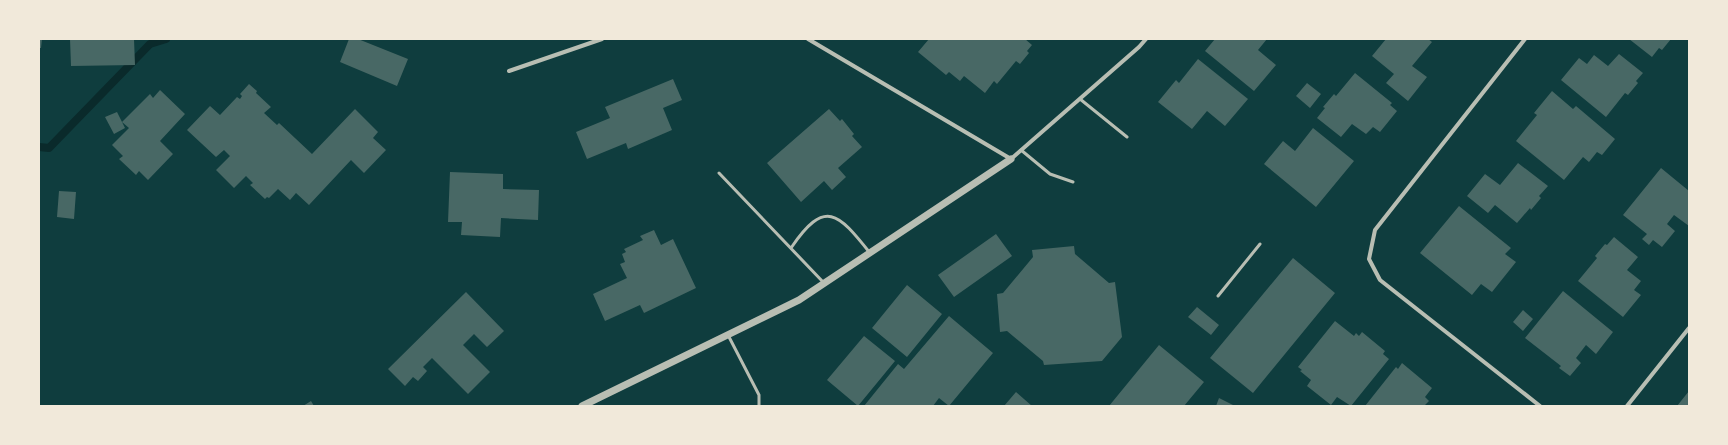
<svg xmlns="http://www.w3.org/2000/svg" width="1728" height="445" font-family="Figtree,sans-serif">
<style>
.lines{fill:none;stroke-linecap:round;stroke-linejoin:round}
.stream{stroke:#0a2a2b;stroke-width:8}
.building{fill:#486865}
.service{stroke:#b8beb3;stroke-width:3}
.minor{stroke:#b8beb3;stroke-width:4}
.tertiary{stroke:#b8beb3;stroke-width:7}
</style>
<rect width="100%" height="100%" fill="#0f3d3e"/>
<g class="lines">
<path class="stream" d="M39,147l10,1 101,-104 16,-5"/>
</g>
<path class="building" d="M39,39h3l-1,9h-2z
M70,39h64l1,26 -64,1z
M349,39h9l50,20 -11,27 -57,-24z
M929,39h96l7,6 -5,6 2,2 -9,11 -4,-3 -19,23 -3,-3 -9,12 -21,-17 -4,5 -11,-9 -3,3 -28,-23z
M1215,39h52l-9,11 18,15 -22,26 -49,-40z
M1386,39h42l4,3 -20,24 15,11 -19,24 -22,-18 8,-9 -22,-18z
M1629,39h42l-9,11 -3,-2 -7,9z
M1619,54l24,19 -7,8 2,2 -10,12 -3,-2 -19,24 -45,-37 18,-22 8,6 7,-9 14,11z
M1198,59l50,40 -23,27 -18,-15 -15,18 -34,-27 18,-22 3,3z
M1355,73l37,30 -2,2 7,6 -17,21 -7,-5 -7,7 -14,-10 -11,13 -24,-19 8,-10 -2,-1 11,-13 2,2z
M673,79l9,21 -19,8 9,22 -44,19 -2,-6 -39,16 -11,-27 34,-14 -5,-11z
M1307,83l14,11 -11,14 -14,-12z
M249,84l8,7 -1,2 15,14 -7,6 13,12 2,-2 33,31 43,-45 23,23 -5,6 13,12 -22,23 -13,-13 -42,45 -13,-12 -6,7 -12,-11 -9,9 -2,-1 -2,2 -15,-14 3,-2 -7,-7 -12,12 -18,-18 14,-14 -6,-6 -8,7 -29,-27 23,-24 10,9 17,-18 3,2 2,-3 -2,-2z
M160,90l25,24 -25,27 13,13 -25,26 -9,-9 -3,4 -17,-16 4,-3 -11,-11 17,-17 -7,-6 28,-28 3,4z
M1552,91l21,18 3,-3 39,33 -13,16 -5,-3 -8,10 -6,-5 -19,23 -48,-39 21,-26 -3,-2z
M829,109l11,12 2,-2 12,15 -2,2 10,11 -24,21 8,9 -14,13 -8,-9 -23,21 -34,-39z
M117,112l8,16 -11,6 -9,-17z
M1313,128l41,33 -38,46 -52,-43 19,-23 12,10z
M1518,163l30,23 -9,10 2,2 -10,12 -1,-2 -13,15 -22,-18 -7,8 -21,-17 18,-22 15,11z
M1661,168l28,23v35l-15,-11 -7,9 8,7 -13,16 -9,-7 -4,5 -7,-6 5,-5 -24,-19z
M450,172l53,2v15l36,1 -1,30 -37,-2 -1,19 -39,-2 1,-13h-14z
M59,191l17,1 -2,27 -17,-2z
M1459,206l52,42 -6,6 11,8 -24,30 -11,-8 -9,11 -52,-42z
M654,230l7,15 12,-6 23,49 -52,25 -4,-8 -35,16 -12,-27 34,-16 -7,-14 5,-2 -3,-8 4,-2 -2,-3 19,-9 -3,-4z
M996,234l16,22 -58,41 -16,-22z
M1614,237l24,20 -11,13 14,11 -7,9 7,5 -18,22 -45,-36 19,-23 -2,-2 10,-12 2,1z
M1074,246l1,8 34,29 6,-1 7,55 -20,24 -58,4 -1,-4 -36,-30 -7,1 -3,-38 6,-1 30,-36 -1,-7z
M1293,258l42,35 -82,100 -43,-35z
M907,285l35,29 -35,43 -35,-29z
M1563,291l50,41 -17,22 -10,-9 -10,13 5,5 -11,13 -11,-8 2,-2 -36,-28z
M466,292l38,39 -17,16 -13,-13 -11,11 27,27 -22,22 -36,-36 -9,9 4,4 -9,10 -5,-4 -8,9 -17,-17z
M1197,307l22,18 -8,10 -23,-18z
M1523,310l10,9 -10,12 -10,-9z
M949,316l44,37 -44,53 -10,-8 -6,8h-69l34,-42 6,5z
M1335,321l19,15 2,-3 3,3 3,-4 23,19 -2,3 6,5 -38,47 -14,-9 -6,8 -24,-19 4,-6 -11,-9 2,-1 -4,-3z
M864,336l31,25 -37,45 -31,-26z
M1159,345l45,37 -20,24h-75z
M1402,363l30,25 -7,9 4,4 -5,5h-59l31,-39 2,2z
M1689,391v15h-12z
M1016,392l16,14h-28z
M1219,398l16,8h-19z
M311,401l3,5h-11z"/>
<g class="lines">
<path class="service" d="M1080,99l47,38
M1021,150l29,24 23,8
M719,173l105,110
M791,248c34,-50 47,-35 79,5
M1218,296l42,-52
M728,335l31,60v11"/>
<path class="minor" d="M808,39l203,120 128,-112 7,-8
M1525,39l-150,191 -6,29 11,21 160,126
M509,71l93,-32
M1627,406l62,-78"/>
<path class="tertiary" d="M582,406l217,-106 212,-141"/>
</g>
<rect width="1728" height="445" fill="none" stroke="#f1e9da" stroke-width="80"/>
</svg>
